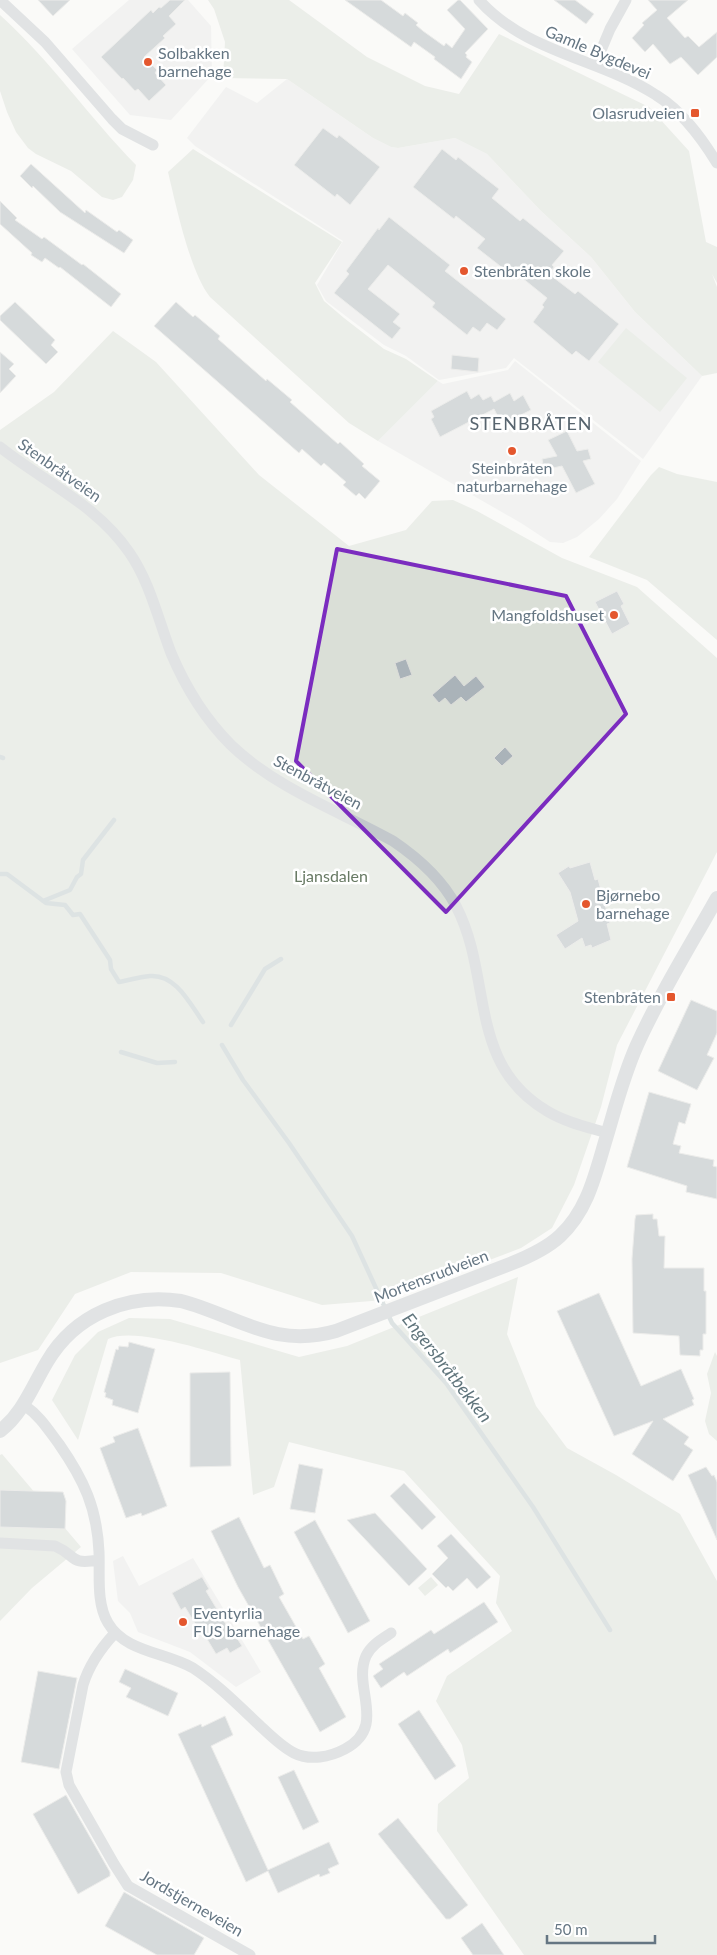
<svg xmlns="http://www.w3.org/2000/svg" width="717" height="1955" font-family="Lato,sans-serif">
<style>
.built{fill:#e8e9e9}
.green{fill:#dadfd7}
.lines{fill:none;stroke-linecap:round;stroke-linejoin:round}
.stream{stroke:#bbc7cb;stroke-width:4.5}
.building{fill:#aab3b9;stroke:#dcdcda}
.minor{stroke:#c3c8cc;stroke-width:11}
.tertiary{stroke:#c3c8cc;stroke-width:14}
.marked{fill:none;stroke:#7b2cbf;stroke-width:4;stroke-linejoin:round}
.poi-dot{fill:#e4572e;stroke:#fff;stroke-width:2}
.labels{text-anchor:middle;stroke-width:5;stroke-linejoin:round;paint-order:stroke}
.street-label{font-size:16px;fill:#657683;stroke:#fff}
.poi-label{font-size:16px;fill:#657683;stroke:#fff;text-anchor:start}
.park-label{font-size:16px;fill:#687a64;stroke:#fff}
.neighbourhood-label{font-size:18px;letter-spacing:1px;fill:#57646e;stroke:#fff}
.water-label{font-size:18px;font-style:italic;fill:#60757c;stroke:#fff}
</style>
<rect width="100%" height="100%" fill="#fafaf8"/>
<path class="built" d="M129,0h59l23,26 1,49 -41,45 -41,-5 -58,-66z
M287,79l86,59 18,9 7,1 57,-10 32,16 54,57 50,46 44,55 67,64 -59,83 -129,-101 -8,10 -67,12 -33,-24 -22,-11 -58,-44 -9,-16 26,-44 -148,-95 -8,-8 39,-51 31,16z
M515,361l126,100 -24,38 -18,20 -22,18 -14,6 -13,-1 -29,-19 -143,-82 60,-60 5,3 65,-14z
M123,1556l16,30 54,-28 68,114 -25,15 -46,-35 -52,-20 -8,-19 -12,-12 -5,-40z"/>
<path class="green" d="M208,0h81l78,57 58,29 34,8 40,-60 150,73 40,44 17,91 11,5v36l-5,-9 5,13v86l-15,3 -67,-64 -44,-55 -50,-46 -54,-57 -32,-16 -57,10 -7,-1 -18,-9 -86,-59 -64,-1 2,-36 -11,-33z
M0,15c51,46 88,101 136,150l-3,15 -11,17 -9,3 -11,-3 -31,-26 -35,-17 -8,-6 -12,-16 -9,-20 -7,-21z
M193,149l149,93 -27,41 9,18 20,17 40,31 22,10 32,22 -60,60 -29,-18 -139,-126c-20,-25 -34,-92 -42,-125z
M626,328l61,50 -27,34 -62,-50z
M113,331l43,31 103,113 90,71 57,-16 26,-29 21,-1 24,11 85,47 75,29 80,71v194l-100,193 -16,62 -27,78 -22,43 -31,20 -137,52 -62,5 -101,-32 -90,-1 -56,22 -37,56 -38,13v-933l54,-38z
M659,467l18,7 40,8v158l-70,-60 -58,-23 62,-82z
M518,1277l-11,57 29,72 31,42 49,27 64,39 37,67v374h-193l-87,-124 1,-27 31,-26 -7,-33 -26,-44 11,-25 65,-45 -16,-28 4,-27 -96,-105 -115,-29 -15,45 -21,8 -13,-135c-29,-8 -106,-34 -132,-21l-30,101 -26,-40 23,-45 23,-23 31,-14 41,1 129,38 48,-11z
M715,1352l2,4v85l-8,-7 -4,-13 6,-28 -4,-19z
M2,1454l79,93 -49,41 -32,33v-166z
M431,1577l7,8 -13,11 -7,-8z"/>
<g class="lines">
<path class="stream" d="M0,757l3,1
M0,874h7l39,29 19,2 8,10 7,-1 30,46 1,9 8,13c10,-2 21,-5 31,-6 26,-2 40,28 53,46
M43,901l27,-11 7,-13 4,-3 2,-14 31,-40
M231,1025l34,-56 16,-10
M222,1045l21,35 46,63 63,93 40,87 54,60 87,124 77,123
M121,1052l36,11 18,-1"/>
</g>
<path class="building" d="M38,0h32l-17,16z
M170,0h15l-16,16 7,8 -13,12 2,2 -21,19 13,13 -2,3 11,12 -17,16 -11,-12 -3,2 -12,-13 -1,1 -21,-22 50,-47 2,3 6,-6 2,1z
M345,0h36l22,16 2,-3 13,10 -2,2 7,6 21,15 2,-3 6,5 13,-19 -18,-19 11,-10h2l28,29 -23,24 2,2 -1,2 6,5 -11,17 -27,-20 1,-2 -21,-15 -3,5z
M554,0h21l19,14 -8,10z
M648,0h40l-21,18 18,20 3,-2 11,11 18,-15v25l-19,18 -17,-18 -11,7 -17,-20 -8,8 -13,-14 12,-13 -2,-2 15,-13z
M323,128l14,10 2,-3 41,32 -30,38 -13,-11 -2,3 -41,-32z
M442,149l14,11 2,-3 41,32 -7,9 28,23 3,-3 41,33 -12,14 2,2 -5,7 26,20 3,-3 41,33 -30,37 -13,-10 -4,4 -39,-33 11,-15 -2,-2 5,-7 -26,-21 -3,3 -41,-32 8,-9 -29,-23 -2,3 -41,-32z
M31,164l54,49 1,-3 31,22 2,-2 14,10 -9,13 -64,-41 -27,-26 -1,2 -12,-12z
M0,201l17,17 -2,2 27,19 2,-2 38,28 1,-1 38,30 -10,13 -51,-40 -1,1 -14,-10 -3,4 -11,-7 1,-2 -32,-29z
M389,217l61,48 -5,6 61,48 -9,11 -10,-7 -7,9 -7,-5 -6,8 -35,-28 3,-4 -47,-38 -20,24 32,25 -7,8 8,6 -9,11 -58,-46 15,-19 -3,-3 32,-43 1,2z
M15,302l40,38 -4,5 7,7 -12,12 -46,-44v-4z
M176,302l17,15 2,-2 25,21 -2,3 48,42 1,-2 25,21 -2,2 48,42 2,-2 24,22 -2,2 18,15 -15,18 -6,-6 -3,3 -13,-11 3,-3 -22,-19 -3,3 -19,-17 -3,4 -145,-127z
M0,352l14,12 -5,5 7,7 -16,17z
M452,355l27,3 -1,14 -27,-3z
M467,391l4,8 8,-5 4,6 8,-4 3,6 16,-9 4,8 9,-6 8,15 -10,5 4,7 -13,6 -6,-11 -7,2 -5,-10 -54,28 -9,-18 3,-2 -3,-6z
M567,431l10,20 11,-2 3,10 -8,2 12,23 -19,9 -14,-27 -18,4 -2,-11 15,-3 -9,-16z
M617,591l7,13 -3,2 9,18 -18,10 -17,-32z
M406,659l6,16 -12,4 -5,-16z
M455,675l9,11 12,-10 9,11 -19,15 -5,-5 -10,8 -6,-7 -6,5 -7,-8z
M505,747l8,9 -11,10 -8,-8z
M590,862l5,18 3,-1 12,44 -3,1 4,16 -19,8 -1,-3 -6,2 -3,-9 -17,11 -9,-14 22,-14 -8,-29 -12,-19 11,-7 1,2z
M691,1000l26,11v22l-10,22 7,3 -17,32 -39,-19z
M649,1092l42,12 -6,20 -6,-2 -6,22 8,2 -2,7 35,7 -1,6 4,1v32l-31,-7 1,-6 -60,-19z
M653,1214v5h4l2,17h6l-1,32h40v23h2v43h-3v16h-3v6l-20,-1 -1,-19 -46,-3 -1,-74 3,-40 1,-4z
M599,1293l42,93 40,-17 13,30 -2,1 2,5 -31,14 26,18 -5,7 9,6 -20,31 -41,-27 21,-33 -39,15 -57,-125z
M129,1342l26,7 -17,64 -26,-8 1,-5 -8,-3 1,-4 -2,-1 12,-43 2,1 1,-4 9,1z
M230,1372l1,94 -41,1v-94z
M138,1428l29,78 -25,10 -1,-3 -15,5 -26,-70 15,-6 -2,-5z
M299,1464l24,5 -8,44 -25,-4z
M706,1467l6,9 2,-1 3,7v58l-29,-65z
M404,1483l32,34 -14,13 -32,-34z
M0,1490l63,2 3,9 -1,28 -65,-2z
M375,1513l52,56 -18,17 -62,-66z
M239,1517l25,51 6,-3 14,29 -5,3 24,42 6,-3 16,28 -6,4 27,49 -26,15 -82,-145 -27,-56z
M315,1520l55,101 -22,12 -54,-101z
M451,1534l40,43 -14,12 -10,-11 -14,13 -5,-5 -2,2 -14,-14 16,-16 -11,-12z
M202,1577l7,12 -3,2 27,45 2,-1 7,11 -12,7 -3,-5 -11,6 -15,-25 -2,1 -14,-23 -4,3 -9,-17z
M484,1602l14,20 -48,31 -2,-4 -41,27 -3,-4 -23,16 -8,-12 10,-7 -4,-5 52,-34 3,4z
M125,1669l53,24 -10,23 -42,-19 5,-9 -12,-6z
M38,1671l39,7 -18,91 -38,-7z
M419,1710l37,56 -21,14 -37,-56z
M225,1716l8,19 -22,11 57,124 61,-28 10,22 -11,5 2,4 -10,4 -1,-3 -41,19 -10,-22 -22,11 -68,-148 23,-10 1,3z
M294,1770l25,52 -16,8 -25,-53z
M66,1795l44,77v4l-32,18 -45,-80z
M398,1818l70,87 -18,14h-4l-68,-85z
M124,1892l80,46 -10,17h-37l-52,-29z
M482,1923l22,32h-31l-12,-17z"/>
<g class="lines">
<path class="minor" d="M0,0l45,42 67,77 10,10 31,16
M479,0c47,53 120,58 177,95 26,16 45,42 61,68
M595,65l15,-36 16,-29
M0,447c44,35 96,57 129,105 21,30 29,67 42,101 14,33 34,66 60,92 46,44 108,66 162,96 25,17 49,38 63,65 37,71 11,158 91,205 18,11 40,16 60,22
M24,1405c16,11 23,23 35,39 25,36 38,64 40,108 1,22 -3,51 9,71 17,29 57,29 85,45 23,15 43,35 63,54 12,11 24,24 38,31 16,8 36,4 51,-4 43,-23 7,-61 21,-93 5,-11 16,-17 25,-23
M0,1543l55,3c23,10 13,19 44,14
M115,1633c-14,15 -26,32 -32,52l-17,87 3,13 45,79 14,22 122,69"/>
<path class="tertiary" d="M0,1431c23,-18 32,-44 47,-69 28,-48 81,-69 134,-61 57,15 92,48 155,30l174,-67c18,-7 36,-15 50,-28 27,-25 35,-60 45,-94 10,-33 18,-66 32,-97 23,-51 53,-99 80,-147"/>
</g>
<path d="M0 0H717V1955H0ZM337,549l229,47 60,118 -180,198 -150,-151z" fill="#fafaf8" fill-opacity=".55" fill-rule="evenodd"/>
<path class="marked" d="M337,549l229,47 60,118 -180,198 -150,-151z"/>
<g class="poi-dot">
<circle cx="148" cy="62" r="5"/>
<rect x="690" y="108" width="10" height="10" rx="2.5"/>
<circle cx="464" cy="271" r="5"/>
<circle cx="512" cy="451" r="5"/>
<circle cx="614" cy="615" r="5"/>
<circle cx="586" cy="904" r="5"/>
<rect x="666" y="992" width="10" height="10" rx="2.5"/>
<circle cx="183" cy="1622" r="5"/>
</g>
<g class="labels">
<g class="street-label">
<text transform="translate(598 52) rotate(23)" y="6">Gamle Bygdevei</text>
<text transform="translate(60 470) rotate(35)" y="6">Stenbråtveien</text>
<text transform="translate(318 782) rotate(28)" y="6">Stenbråtveien</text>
<text transform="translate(431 1276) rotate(-21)" y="6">Mortensrudveien</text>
<text transform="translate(192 1903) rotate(30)" y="6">Jordstjerneveien</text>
</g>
<g class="poi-label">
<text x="158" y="59">Solbakken<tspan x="158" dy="18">barnehage</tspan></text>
<text x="685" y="119" text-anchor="end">Olasrudveien</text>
<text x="474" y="277">Stenbråten skole</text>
<text x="512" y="474" text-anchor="middle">Steinbråten<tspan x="512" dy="18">naturbarnehage</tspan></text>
<text x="604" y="621" text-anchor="end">Mangfoldshuset</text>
<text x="596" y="901">Bjørnebo<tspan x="596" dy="18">barnehage</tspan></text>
<text x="661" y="1003" text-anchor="end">Stenbråten</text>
<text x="193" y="1619">Eventyrlia<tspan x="193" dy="18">FUS barnehage</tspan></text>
</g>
<g class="park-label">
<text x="331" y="882">Ljansdalen</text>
</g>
<g class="neighbourhood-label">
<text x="531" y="430">STENBRÅTEN</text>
</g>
<g class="water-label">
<text transform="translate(447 1368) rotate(52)" y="6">Engersbråtbekken</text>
</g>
</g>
<path d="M547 1935v8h108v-8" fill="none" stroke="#657683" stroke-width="2.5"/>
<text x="554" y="1935" font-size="15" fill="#657683" stroke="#ffffff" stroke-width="4" paint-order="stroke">50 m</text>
</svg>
